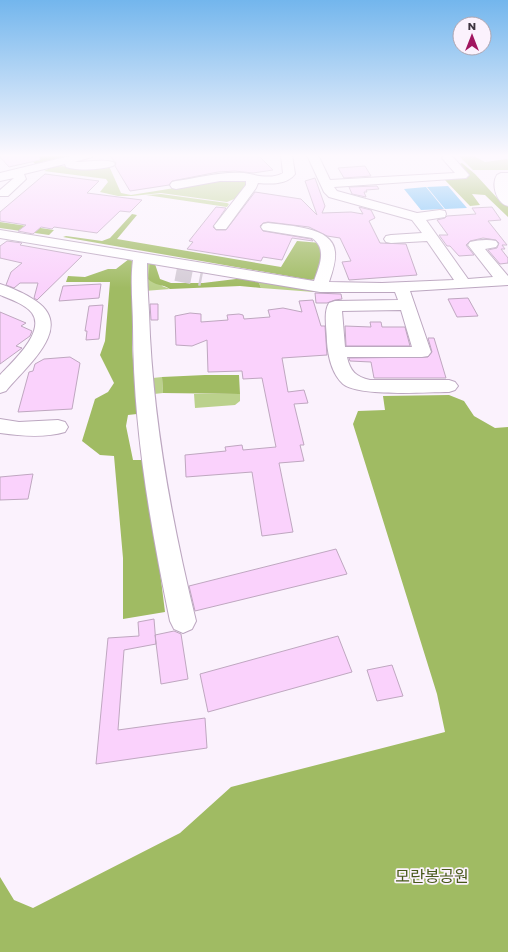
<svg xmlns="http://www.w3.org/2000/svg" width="508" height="952" font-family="Poppins,'Noto Sans KR',sans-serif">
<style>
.green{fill:#bbd18c}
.forest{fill:#a0bb63}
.water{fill:#65baf5}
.building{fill:#fad2fc;stroke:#bfa7c0}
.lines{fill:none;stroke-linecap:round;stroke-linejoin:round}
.minor-tunnel{stroke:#d5ccd7;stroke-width:16;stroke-dasharray:16 8;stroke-linecap:butt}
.minor-casing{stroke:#bca7c0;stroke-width:2}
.minor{fill:#fff;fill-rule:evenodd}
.labels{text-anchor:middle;stroke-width:3.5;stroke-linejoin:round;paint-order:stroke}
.near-park-label{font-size:16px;fill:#48591a;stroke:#fbf2fd}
</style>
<rect width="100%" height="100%" fill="#fbf2fd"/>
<path class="green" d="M458,155h14l13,7 22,-3 1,1v10h-35z
M54,166l34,1 21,-1 12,27 10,2 106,-17 10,4v5l-8,10 -12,5 -66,-9 -29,3h-14l-18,-4 8,-10 -2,-3 -62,-8z
M161,194l66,9 2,1 -2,3 -81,-12z
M147,262h3l12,24 8,3 -26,2 1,-27z
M254,279l59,10 1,3 -53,-4 -2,-5z
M162,377l1,16 -9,1 -1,-16z
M194,394h46v7l-5,4 -40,3z"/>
<path class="forest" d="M27,155h50l-41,10z
M462,163l13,11 23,25 10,6v12l-23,-22 -13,-1 8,11 -10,1 -26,-27 22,-2 -9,-12z
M132,214l5,1 -20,24 164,28 16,-26 24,2 3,12 -9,24 -4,1 -248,-43 3,-1 36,5 8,-3z
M0,222l54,8 -5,5 -49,-7z
M129,259l4,3 -1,85 5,67 -9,1 -2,11 7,34h13l19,152 -42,7v-61l-9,-102 -14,-1 -18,-14 13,-42 13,-7 6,-9 -14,-28 5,-14 5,-59h-44l2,-6 17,1 23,-8h8z
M150,262l5,2 5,15 11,4h32l41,-5 10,1 5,4 2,5 -21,-2 -70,3c-7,-5 -15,-3 -22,-10z
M205,375h34l1,19 -77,-1 -1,-16z
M449,395l15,6 10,15 21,12 13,-1v525h-508v-75l14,23 19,8 147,-75 51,-46 214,-55 -8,-38 -84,-270 5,-13 27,-1 -2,-14z"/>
<path class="water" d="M448,186l19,22 -22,1 -18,-22z
M426,187l18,22 -23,1 -17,-21z"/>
<path class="building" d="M0,155h40v5l-31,7 -9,-10z
M109,155h149l15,15 -20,3 -18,-2 -17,1 -46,9 -3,4 -39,6 -15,-25 1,-3z
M365,166l6,10 -27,2 -6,-10z
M45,174l54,7 -12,12 55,7 -12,12 -10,-1 -23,22 -43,-6 -2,2 -11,-2 -8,7 -15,-3 8,-6 -26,-4v-9z
M315,178l10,28 -3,7 29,-1 12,2 -4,-7 12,3 4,8 -6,3 11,22 26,1 11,31 -68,5 -7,-18 9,-1 -11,-23 -13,-2 -18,-9 -41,-5 -5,1 -3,3 3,5 48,8 2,2 -21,-3 -10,22 -19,-3 -2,4 -74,-12 6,-7 -4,-1 27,-34 10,1 -13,19 3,3h10l29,-38 46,7 16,16 -12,-34z
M377,186l2,3 -13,1 1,2h-3l2,5 -14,-3 -3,-7z
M492,207l9,13 -13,1 19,24h-5l3,4h-4l7,9v5l-8,1 -12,-14 9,-2 2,-5 -3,-3 -13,-2 -13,3 -4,4 8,10 -15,1 -9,-10h-3l-8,-11h9l-11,-15 8,-2 2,-2 29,-2 -4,-6z
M7,241l15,2 -2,2 62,11 -45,44 -3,-2 4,-15h-18l-6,5 -8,-3 5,-13 11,-9 -22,-5v-12z
M101,284l-2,14 -40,3 4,-15z
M315,293l26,1 1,5 -7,1 -8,3h-11z
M468,298l10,18 -21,1 -9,-18z
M313,300l8,26h4l2,29 -45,3 6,34 16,-2 4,13 -14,1 10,41h-4l4,16 -25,2 14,69 -31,4 -10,-64 -66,5 -1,-22 41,-4 -1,-4 17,-2 1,5 33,-3 -14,-69 -19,1 -1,-8 -34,1 -1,-32 -15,6 -16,-1 -1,-29 15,-3 11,1v8l27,-2 -1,-5 12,-1 4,1 1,4 26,-2 -2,-7 15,-2 19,4 -3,-11z
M150,304h8v16h-7z
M103,305l-4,34 -13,1 1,-9h-2l4,-25z
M0,312l26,11 -5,3 11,5 -2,5 -14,10 6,2 -22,16z
M370,322h11l1,5h23l5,19h-64l-1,-20 26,1z
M428,338h6l12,40h-72l-3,-16 -21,-1 -1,-3 79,-1 4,-5z
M70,357l10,6 -8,46 -54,3 11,-40 4,-1 2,-7 9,-5z
M33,474l-5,25 -28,1v-23z
M336,549l11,25 -152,37 -6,-25z
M154,619l2,25 -32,6 -6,80 87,-12 2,30 -111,16 12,-126 31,-2 -1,-14z
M174,631l7,3 7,45 -27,5 -6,-49z
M338,636l14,36 -144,40 -8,-38z
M392,665l11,31 -26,5 -10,-31z"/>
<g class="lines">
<path class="minor-tunnel" d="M176,273l26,5"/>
<defs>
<path id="minor" d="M74,155h19l-1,2 -18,5c12,0 29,-3 39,0l2,2 -2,2c-14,4 -33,5 -47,1l-1,-3 -41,10 2,5 -2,2 -16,15h-8v-6l14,-12 -14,3v-8z
M281,155h11l3,19c-8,11 -25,10 -37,9l-2,5 -30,41h-10l-2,-3 32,-41v-4h-26l-44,8 -4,-1 -2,-3 2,-3 4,-1c22,-3 45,-10 68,-8 12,2 27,7 39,0z
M307,155h11l12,25 125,-7 -13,-15 2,-2h8l17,19 -3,3 -132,9 3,4 80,22 23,-3 5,1 1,3 -1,3 -19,3 42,59 25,-2 -25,-32 2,-3c8,-2 18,-3 26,-1l2,3 -2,3 -11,2 23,27v9l-98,6 21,61 -3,4 -6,1h-75c3,14 9,20 23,23h79l6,2 3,4 -3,4 -6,2c-22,0 -90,5 -106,-8 -11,-10 -15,-28 -16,-42 0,-12 -4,-30 2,-39l6,-2 63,-1 -3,-8h-75l-173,-29c0,16 1,32 2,49 3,104 22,207 47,309l-4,8 -9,4 -9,-4 -4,-8c-20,-97 -37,-195 -37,-294 0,-21 -3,-45 0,-67l-133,-22v-8l314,51c5,-15 14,-32 -2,-43l-49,-8 -2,-3 2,-3 5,-1c20,3 65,3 67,29 1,10 -3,21 -6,30l53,1 72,-3 -27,-39 -36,2 -5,-1 -2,-3 2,-3 5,-1 31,-2 -10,-13 -83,-23 -5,-5zM401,310l11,37h-67l-3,-36z
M501,173h7v33c-12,-3 -17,-22 -11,-31z
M0,284c12,4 26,10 36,17 40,27 -12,67 -30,90l-6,2v-18c12,-13 46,-43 32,-62 -7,-9 -22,-14 -32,-18z
M0,419l19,3 39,-2 7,2 3,5 -3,5c-20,6 -44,4 -65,1z"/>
</defs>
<use href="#minor" class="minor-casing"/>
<use href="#minor" class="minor"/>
</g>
<linearGradient id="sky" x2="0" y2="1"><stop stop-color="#73b6ed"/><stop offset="0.54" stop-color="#fdf9fe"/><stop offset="1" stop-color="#fdf9fe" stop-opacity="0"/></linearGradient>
<rect width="508" height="288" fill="url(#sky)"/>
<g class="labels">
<g class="near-park-label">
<text x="432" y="882">모란봉공원</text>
</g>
</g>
<g transform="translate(472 36)"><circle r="19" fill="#fbf2fd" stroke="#afa6b1"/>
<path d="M0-3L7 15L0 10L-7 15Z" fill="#a11660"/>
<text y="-6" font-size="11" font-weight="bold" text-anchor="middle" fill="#3e3540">N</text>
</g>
</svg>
